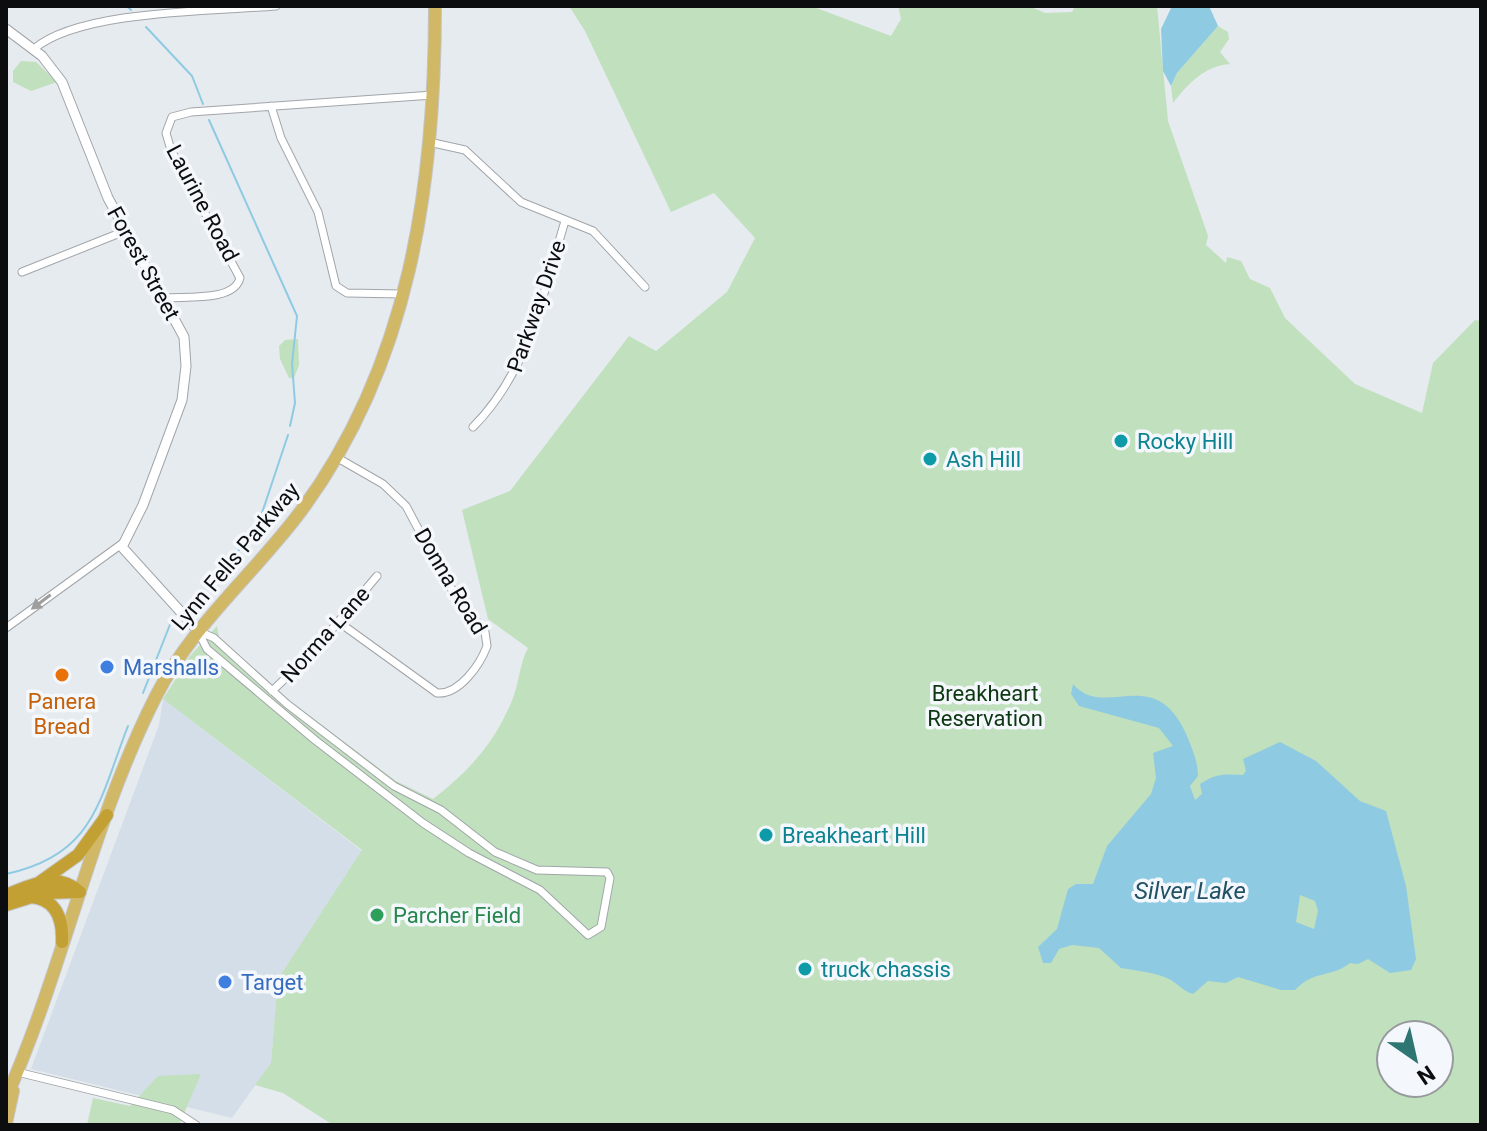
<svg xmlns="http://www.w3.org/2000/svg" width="1487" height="1131" font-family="Roboto,sans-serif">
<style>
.built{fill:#d4dee8}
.green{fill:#c0e0be;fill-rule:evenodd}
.water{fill:#8fcae3;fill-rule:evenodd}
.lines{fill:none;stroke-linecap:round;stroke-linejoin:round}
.stream{stroke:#8fcae3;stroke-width:2}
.minor-casing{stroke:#a1a5a9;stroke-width:9}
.tertiary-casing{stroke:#a1a5a9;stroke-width:11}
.primary-casing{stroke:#c5c5c5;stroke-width:14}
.trunk-casing{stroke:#c5c5c5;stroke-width:14}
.minor{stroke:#fff;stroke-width:7}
.tertiary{stroke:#fff;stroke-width:9}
.primary{stroke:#d1b866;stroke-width:12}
.trunk{stroke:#c2a033;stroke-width:12}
.oneway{fill:#9e9e9f}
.culture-dot{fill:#0f9aa8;stroke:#f4f8fd;stroke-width:3}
.shop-dot{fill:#3f7fe0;stroke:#f4f8fd;stroke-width:3}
.food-dot{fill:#e8710a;stroke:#f4f8fd;stroke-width:3}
.leisure-dot{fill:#2e9e5b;stroke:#f4f8fd;stroke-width:3}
.labels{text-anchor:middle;stroke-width:7;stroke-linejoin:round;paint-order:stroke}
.street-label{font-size:22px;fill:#0c0d0e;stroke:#f4f8fd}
.culture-label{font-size:22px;fill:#0d838f;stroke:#f4f8fd;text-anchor:start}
.shop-label{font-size:22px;fill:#366cbe;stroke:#f4f8fd;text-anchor:start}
.park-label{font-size:22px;fill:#0d3710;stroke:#f4f8fd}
.food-label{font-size:22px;fill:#c56008;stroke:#f4f8fd}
.leisure-label{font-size:22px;fill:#27864d;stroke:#f4f8fd;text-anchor:start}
.water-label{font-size:24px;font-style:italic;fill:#215163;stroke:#f4f8fd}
</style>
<rect width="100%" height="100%" fill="#e6ebef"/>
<path class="built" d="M163,699l199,152 -84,128 -7,84 -39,55 -201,-49 128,-344z"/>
<path class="green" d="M569,6h242l80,30 10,-17 -3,-13h131l16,7 27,-1 3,-6h82l11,115 40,115 -2,9 20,18 1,-6 14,4 9,18 20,9 15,30 70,66 67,29 11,-50 42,-43 6,1v804h-1148l-50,-32 -28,-8 16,-22 7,-84 84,-129 -199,-151 27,-43 27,-30 2,11 70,63 107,81 37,18c36,-28 60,-54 78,-96 8,-18 8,-38 17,-55l-40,-29 -26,-109 48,-19 119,-155 27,15 71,-59 28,-54 -41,-45 -43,19 -86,-181zM1391,1035h48v48h-48z
M1218,26l10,6 1,7 -9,13 10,12c-26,2 -42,20 -57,39l-2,-17 6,-13z
M21,61l15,1 21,20 -26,9 -18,-9v-11z
M298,339l1,26 -5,13h-5l-9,-19 -1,-13 6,-6z
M201,1074l-22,51h-92l6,-27 37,8 28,-30z"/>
<path class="water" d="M1172,6h37l9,20 -41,47 -6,13 -8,-15 -2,-42z
M1073,684c33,39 86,-28 118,62 4,10 7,20 7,30l-8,10 5,14 7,-6 -2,-10c17,-11 24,-10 43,-9l3,-4 -3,-12 37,-17 36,19 44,40 26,10 20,75 10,73 -5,11 -21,3 -22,-14 -10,5 -8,-1c-21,16 -35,6 -55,27h-14l-43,-13 -12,6 -18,-2 -15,13c-10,-3 -14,-9 -22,-14 -15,-8 -34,-9 -50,-12l-22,-20 -27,-3 -13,4 -8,14h-8l-5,-16 19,-18 11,-40 8,-5h17l14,-38 44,-52 5,-16 -3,-25 20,-7 -14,-18 -80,-22 -8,-12zM1300,895l15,6 3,10 -4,18 -18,-7z"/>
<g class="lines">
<path class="stream" d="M127,6l4,4
M146,27l46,49 11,28
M209,120l88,196 -5,48 3,39 -5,23
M220,569l35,-35 33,-99
M143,693l30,-76
M6,874c89,-19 93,-74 122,-148"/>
<defs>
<path id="minor" d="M34,49c45,-39 181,-38 242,-43
M271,106l10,32 37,74 18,74 11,7 56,1
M429,142l36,8 56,52 72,29 52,56
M22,272l103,-41
M165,298c20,-2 69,4 75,-20l-69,-128 -5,-17 6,-16 19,-5 242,-17
M473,427c56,-56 70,-133 92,-206
M336,457l47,27 23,22 41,77 38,49 2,14c-7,19 -28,49 -50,47l-97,-70
M6,628l117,-85
M198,631l16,7 73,66 107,82 47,24 54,42 42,18 70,2 3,6 -9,49 -13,8 -48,-45 -71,-37 -46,-30 -108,-83 -108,-91z
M272,691l39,-37 66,-78
M17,1072l156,38 23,15"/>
<path id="tertiary" d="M6,29l36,27 20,26 46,116 76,139 2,29 -4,34 -39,105 -21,42 76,84"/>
<path id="primary" d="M6,1098c58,-130 85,-274 150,-402 36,-71 98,-122 145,-185 109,-147 134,-326 134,-505
M6,1123l7,-32"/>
<path id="trunk" d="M40,882l38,-27 29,-40
M6,895c26,-10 50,-24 74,-3
M31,897c26,2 32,23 31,45
M6,905l38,-12 36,-1"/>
</defs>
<use href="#minor" class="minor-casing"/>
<use href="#tertiary" class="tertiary-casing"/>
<use href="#primary" class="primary-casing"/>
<use href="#trunk" class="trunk-casing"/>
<use href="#minor" class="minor"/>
<use href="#tertiary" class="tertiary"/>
<use href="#primary" class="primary"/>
<use href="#trunk" class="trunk"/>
</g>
<defs><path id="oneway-solid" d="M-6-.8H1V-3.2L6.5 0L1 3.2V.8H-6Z" transform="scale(2)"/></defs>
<use class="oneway" href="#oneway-solid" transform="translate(41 602) rotate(143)"/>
<g class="culture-dot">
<circle cx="1121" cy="441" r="8"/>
<circle cx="930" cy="459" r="8"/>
<circle cx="766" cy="835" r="8"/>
<circle cx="805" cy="969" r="8"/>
</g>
<g class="shop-dot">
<circle cx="107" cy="667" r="8"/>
<circle cx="225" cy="982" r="8"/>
</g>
<circle class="food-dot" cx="62" cy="675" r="8"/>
<circle class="leisure-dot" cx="377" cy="915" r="8"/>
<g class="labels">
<g class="street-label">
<text transform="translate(203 203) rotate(62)" y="8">Laurine Road</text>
<text transform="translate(144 263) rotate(61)" y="8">Forest Street</text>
<text transform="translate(536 306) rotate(-71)" y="8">Parkway Drive</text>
<text transform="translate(235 556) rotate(-50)" y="8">Lynn Fells Parkway</text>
<text transform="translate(451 581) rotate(59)" y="8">Donna Road</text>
<text transform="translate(325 634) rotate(-48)" y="8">Norma Lane</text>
</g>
<g class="culture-label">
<text x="1137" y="449">Rocky Hill</text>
<text x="946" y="467">Ash Hill</text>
<text x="782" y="843">Breakheart Hill</text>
<text x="821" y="977">truck chassis</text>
</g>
<g class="shop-label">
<text x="123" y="675">Marshalls</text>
<text x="241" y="990">Target</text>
</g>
<g class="park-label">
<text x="985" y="701">Breakheart<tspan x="985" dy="25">Reservation</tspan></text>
</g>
<g class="food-label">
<text x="62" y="709">Panera<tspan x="62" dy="25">Bread</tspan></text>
</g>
<g class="leisure-label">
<text x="393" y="923">Parcher Field</text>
</g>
<g class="water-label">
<text x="1190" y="899">Silver Lake</text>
</g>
</g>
<rect width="1487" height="1131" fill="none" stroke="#0c0d0e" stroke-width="16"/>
<g transform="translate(1415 1059) rotate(146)"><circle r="38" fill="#f4f8fd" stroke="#979a9d" stroke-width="2"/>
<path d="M0-6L14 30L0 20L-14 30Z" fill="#2d7672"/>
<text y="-12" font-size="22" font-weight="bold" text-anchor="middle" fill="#0c0d0e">N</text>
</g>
</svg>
